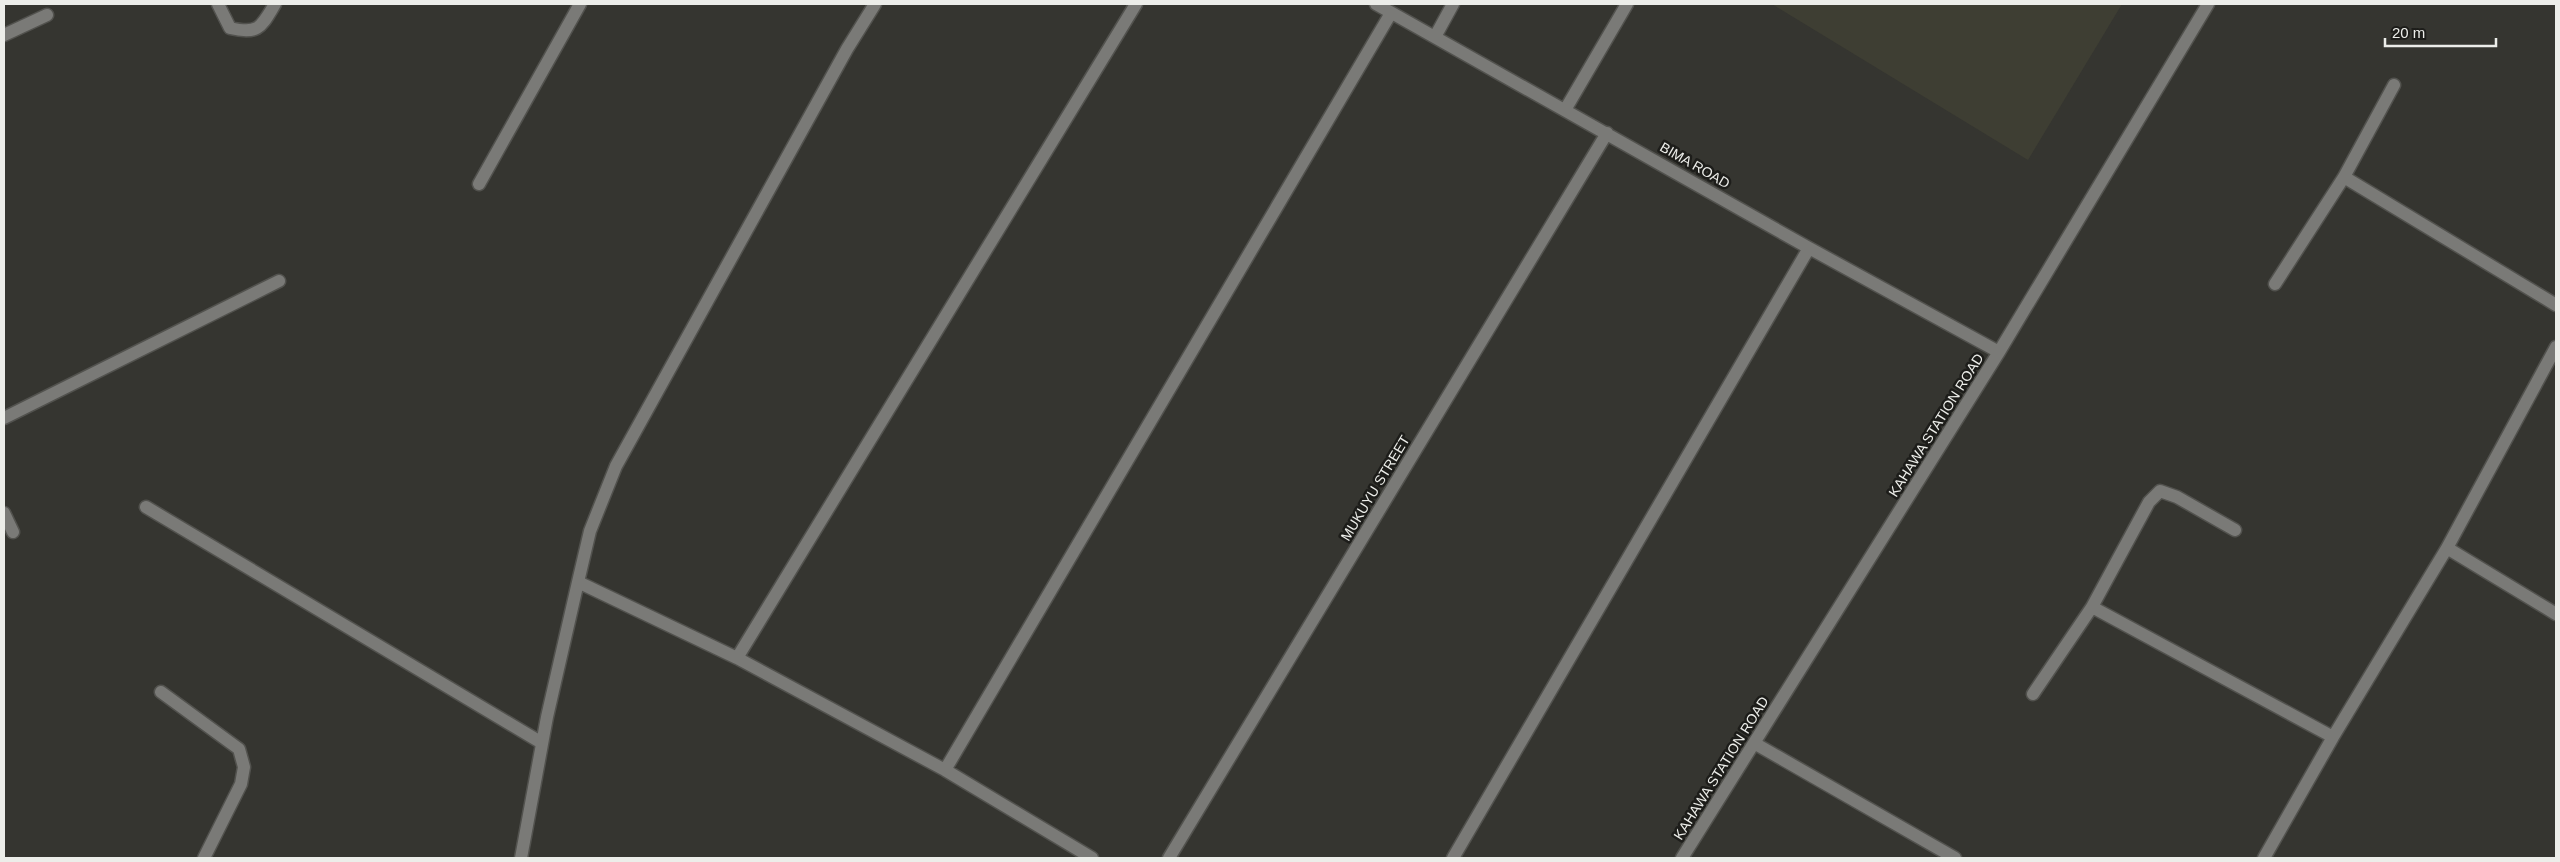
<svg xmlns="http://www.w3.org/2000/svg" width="2560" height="862" font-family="Helvetica,sans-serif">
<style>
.built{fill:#3e3e33}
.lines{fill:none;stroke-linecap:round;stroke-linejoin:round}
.minor-casing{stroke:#52524e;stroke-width:15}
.minor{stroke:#7a7a77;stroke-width:12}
.labels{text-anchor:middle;stroke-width:5;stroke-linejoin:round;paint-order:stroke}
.street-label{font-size:14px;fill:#ecede9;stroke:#1d1d1a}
</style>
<rect width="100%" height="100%" fill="#353530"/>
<path class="built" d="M1772,4h350l-94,156z"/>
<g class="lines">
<defs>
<path id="minor" d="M218,4l12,24c29,7 31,-1 45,-24
M1376,4l433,244 190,104
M4,35l43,-20
M1436,35l17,-31
M1565,110l62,-106
M2344,177l212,128
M479,184l101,-180
M2275,284l69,-107 50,-92
M4,418l275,-137
M146,507l396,236
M4,513l9,19
M2447,548l109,66
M578,582l159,76 399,-654
M2092,607l241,130
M737,658l208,112 147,88
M161,692l78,57 5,18 -3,17 -37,74
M2033,694l59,-87 57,-105 11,-11 17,6 58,33
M1754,743l201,115
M945,770l446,-757
M521,858l26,-141 31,-135 12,-51 26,-65 231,-417 28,-45
M1169,858l438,-725
M1453,858l356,-610
M1682,858l317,-506 209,-348
M2264,858l69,-121 114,-189 109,-201"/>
</defs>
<use href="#minor" class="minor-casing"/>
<use href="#minor" class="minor"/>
</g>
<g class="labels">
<g class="street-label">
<text transform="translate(1695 165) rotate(30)" y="5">BIMA ROAD</text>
<text transform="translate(1936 425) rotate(-58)" y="5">KAHAWA STATION ROAD</text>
<text transform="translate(1375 488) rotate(-59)" y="5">MUKUYU STREET</text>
<text transform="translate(1721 768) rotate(-58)" y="5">KAHAWA STATION ROAD</text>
</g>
</g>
<rect width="2560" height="862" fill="none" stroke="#ecede9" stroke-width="10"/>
<path d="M2385 38v8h111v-8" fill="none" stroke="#ecede9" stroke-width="2.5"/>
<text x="2392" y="38" font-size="15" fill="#ecede9" stroke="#1d1d1a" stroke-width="4" paint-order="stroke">20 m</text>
</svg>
